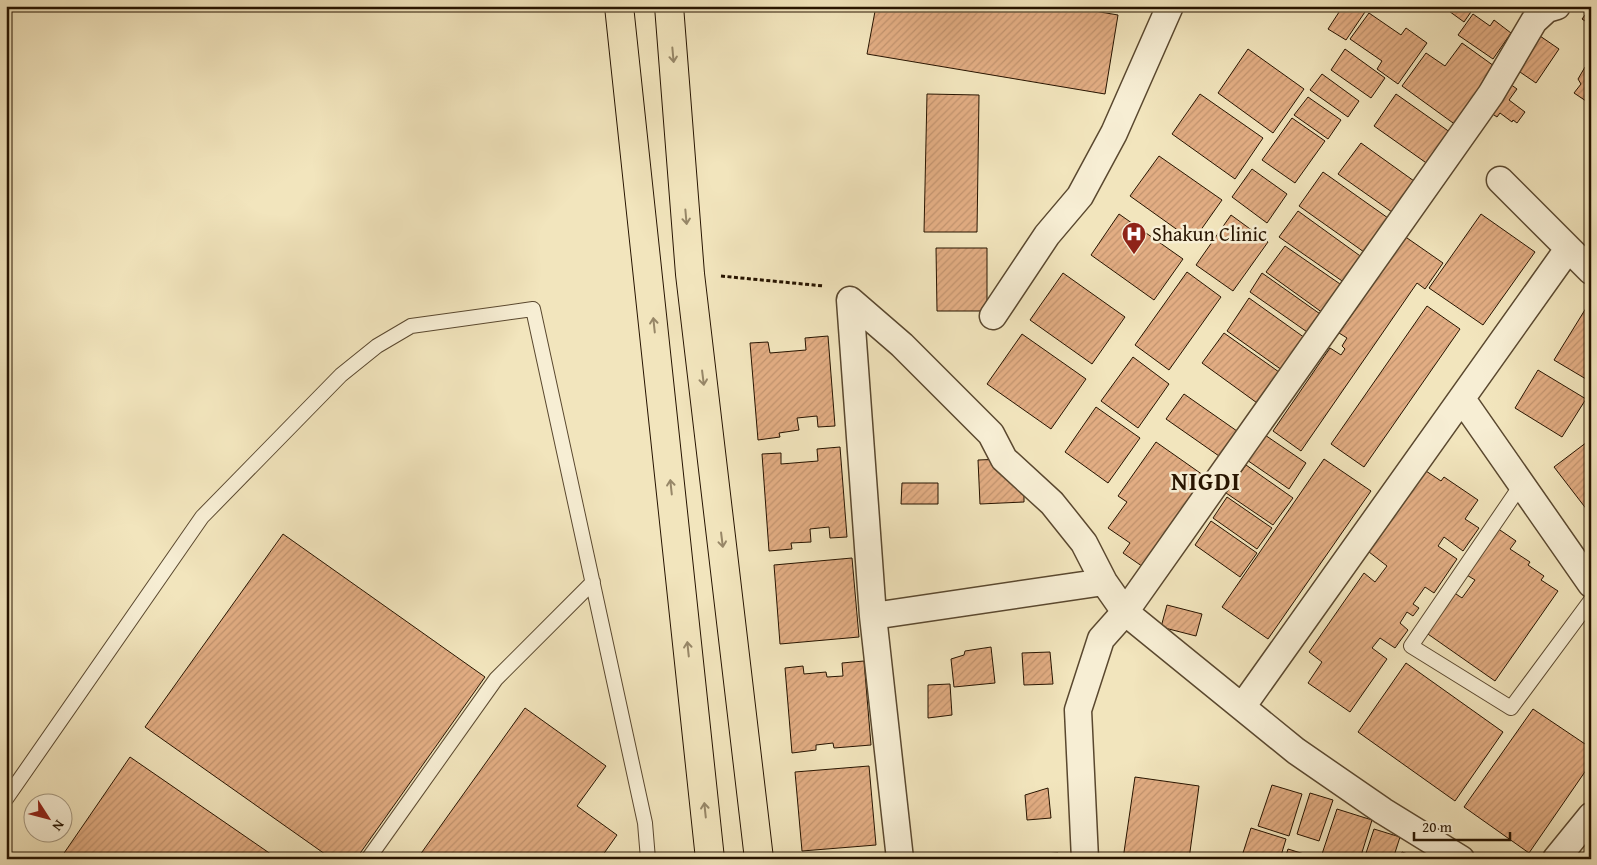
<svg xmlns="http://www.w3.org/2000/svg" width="1597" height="865" font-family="'Gentium Book Plus',serif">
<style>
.building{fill:url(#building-hatch);stroke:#271400}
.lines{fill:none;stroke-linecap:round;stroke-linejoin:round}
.lane-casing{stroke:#5a482f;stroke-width:16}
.street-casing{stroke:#5a482f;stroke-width:29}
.primary-casing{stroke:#271400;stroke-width:30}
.path{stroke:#271400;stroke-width:3;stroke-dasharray:4 2.5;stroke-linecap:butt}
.lane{stroke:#f7eed4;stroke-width:14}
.street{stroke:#f7eed4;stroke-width:26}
.primary{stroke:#f2e5bd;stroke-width:28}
.oneway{stroke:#978768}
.labels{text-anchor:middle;stroke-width:5;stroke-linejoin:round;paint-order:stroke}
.poi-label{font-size:20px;fill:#271400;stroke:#f7eed4;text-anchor:start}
.district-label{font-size:25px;font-weight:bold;letter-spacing:1px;fill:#271400;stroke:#f7eed4}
</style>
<defs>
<pattern id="building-hatch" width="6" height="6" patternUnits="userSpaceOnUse" patternTransform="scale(1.25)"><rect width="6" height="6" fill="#e2ad83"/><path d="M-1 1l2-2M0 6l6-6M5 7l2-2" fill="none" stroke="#c2946f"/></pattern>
</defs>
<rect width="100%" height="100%" fill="#f2e5bd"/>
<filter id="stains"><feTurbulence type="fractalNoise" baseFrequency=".004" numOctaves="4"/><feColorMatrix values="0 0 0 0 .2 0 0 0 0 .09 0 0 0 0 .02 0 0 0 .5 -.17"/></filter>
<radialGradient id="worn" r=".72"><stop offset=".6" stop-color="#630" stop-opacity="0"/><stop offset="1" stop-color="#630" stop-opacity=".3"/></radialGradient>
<path class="building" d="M876,6h189l53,9 -13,79 -238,-40z
M1343,6h26l-23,34 -18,-11z
M1442,6h33l-11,16z
M1591,7v18l-9,-6z
M1369,13l32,22 5,-7 21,15 -29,41 -21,-15 5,-8 -32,-22z
M1473,14l17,12 4,-6 17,13 -18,26 -35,-24z
M1540,36l19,13 -23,34 -19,-13z
M1462,43l39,28 -41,57 -58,-42 24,-33 19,13z
M1248,49l56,40 -31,44 -55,-40z
M1345,49l40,29 -14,20 -40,-28z
M1585,67l5,3 1,-1v26l-5,6 -12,-8 7,-9 -3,-5z
M1322,74l37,27 -11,16 -38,-27z
M1506,81l11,8 -8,11 16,12 -8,11 -4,-3 -1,2 -12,-9 -3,4 -6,-4z
M927,94l52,1 -2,137h-53z
M1200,94l63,44 -28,41 -63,-45z
M1396,94l58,41 -22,32 -58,-41z
M1308,97l33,23 -13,19 -34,-24z
M1292,118l33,23 -30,42 -33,-23z
M1361,143l60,43 -22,31 -61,-43z
M1159,156l63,44 -29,41 -63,-45z
M1252,169l35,25 -20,29 -35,-26z
M1323,172l65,46 -24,34 -65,-46z
M1298,211l65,47 -18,25 -66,-46z
M1119,214l64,45 -29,41 -63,-45z
M1481,214l54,38 -52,73 -54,-37z
M1231,215l37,27 -35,49 -37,-26z
M1397,231l46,32 -18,26 -8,-6 -116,168 -28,-20 57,-83 11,7 4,-6 -3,-3 5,-8 -8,-5 21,-30 -8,-6z
M1285,246l58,40 -20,27 -57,-41z
M936,248h51v63h-50z
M1187,272l34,25 -52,73 -34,-25z
M1063,273l62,44 -33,47 -62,-44z
M1262,273l61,43 -13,18 -60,-42z
M1249,298l63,45 -23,32 -62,-44z
M1591,300v82l-37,-22z
M1427,306l33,23 -96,138 -33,-23z
M1224,333l62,44 -22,31 -62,-45z
M1022,334l64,45 -35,50 -64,-45z
M828,336l7,90 -17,1 -1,-11 -20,2 2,12 -20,3 1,4 -22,3 -8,-97 18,-1 2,11 36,-3 -1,-12z
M1133,357l36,27 -31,44 -37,-27z
M1538,370l48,29 -24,38 -47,-29z
M1184,394l63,44 -18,25 -63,-44z
M1096,407l44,31 -32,45 -43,-31z
M1262,433l44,30 -17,26 -45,-31z
M1591,439v76l-37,-48z
M1156,442l57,40 -64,89 -26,-18 7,-10 -22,-15 19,-26 -9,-6z
M840,447l7,90 -17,1 -1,-11 -19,2 1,13 -20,1 1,6 -23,2 -7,-97 19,-1v11l37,-3 -1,-12z
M1004,459l20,30v13l-44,2 -2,-44z
M1324,459l47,32 -103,148 -46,-32z
M1246,465l47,33 -20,27 -47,-32z
M1426,471l15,10 3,-4 34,23 -13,19 14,9 -16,23 -19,-14 -6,9 19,13 -23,34 -9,-6 -12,17 6,4 -6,8 -6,-4 -7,11 8,7 -13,18 -15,-10 -8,10 15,11 -37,53 -42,-29 14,-21 -13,-10 55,-79 11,9 12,-16 -18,-14z
M902,483h36v21h-37z
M1227,497l45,31 -15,21 -44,-31z
M1211,521l46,32 -17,24 -45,-32z
M1497,528l19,13 -6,8 20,13 -2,3 16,11 -3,4 17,11 -63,90 -70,-49 28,-40 9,6 13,-18 -10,-6z
M283,534l202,143 -129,182h-24l-187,-132z
M852,558l7,79 -79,7 -6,-79z
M1167,605l35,9 -6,22 -35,-9z
M991,647l4,36 -41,4 -3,-28 13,-4 1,-4z
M1050,652l3,32 -29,1 -2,-32z
M864,661l7,84 -37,3 -1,-5 -17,2v5l-24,3 -7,-85 18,-2 1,8 22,-2 1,5 16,-1 -1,-13z
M1406,663l97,69 -48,69 -97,-69z
M950,684l2,31 -24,3v-33z
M525,708l81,58 -29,40 40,29 -17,24h-183z
M1533,709l58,39v15l-62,90 -65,-46z
M130,757l148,102h-218z
M869,766l7,79 -74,6 -7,-79z
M1135,777l64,9 -10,73h-66z
M1272,785l30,9 -13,42 -31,-10z
M1048,788l3,30 -24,2 -2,-25z
M1310,793l23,7 -14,41 -22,-7z
M1337,809l35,11 -12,39h-32l-7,-2z
M1251,828l35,11 -6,20h-39z
M1374,829l26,8 -7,22h-29z
M1288,849l29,9 -32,1z
M1402,852l20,7h-22z
M1058,853v6h-30v-4z"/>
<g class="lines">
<defs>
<path id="lane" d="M1521,485l-110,161 100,62 80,-108
M6,799l196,-282 139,-142 36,-29 34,-20 122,-17 112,514 3,36
M368,859l128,-180 97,-97"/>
<path id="street" d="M1500,180l91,91
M850,300l52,45 89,89 13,25 48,44 32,40 20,39 21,30 171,139 87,60 78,48
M850,300l23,316 27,243
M993,316l54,-81 33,-39 34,-63 56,-127
M1462,399l129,185
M873,616l231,-34
M1242,707l326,-458
M1085,859l-7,-149 23,-71 24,-27 366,-518 43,-73 13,-12 10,-3
M1556,859l35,-43"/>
<path id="primary" d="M619,6l91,853
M669,6l21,268 69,585"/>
</defs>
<use href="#lane" class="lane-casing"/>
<use href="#street" class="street-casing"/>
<use href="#primary" class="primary-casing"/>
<path class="path" d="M721,276l103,10"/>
<use href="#lane" class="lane"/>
<use href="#street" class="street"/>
<use href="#primary" class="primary"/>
</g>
<defs><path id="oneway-shaft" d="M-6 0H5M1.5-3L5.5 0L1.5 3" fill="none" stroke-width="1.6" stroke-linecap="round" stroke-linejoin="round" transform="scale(1.25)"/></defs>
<g class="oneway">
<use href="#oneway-shaft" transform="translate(673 55) rotate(85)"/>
<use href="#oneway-shaft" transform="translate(686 217) rotate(85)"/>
<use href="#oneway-shaft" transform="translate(654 325) rotate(-96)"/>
<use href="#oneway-shaft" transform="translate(703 378) rotate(83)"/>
<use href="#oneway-shaft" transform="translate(671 487) rotate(-96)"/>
<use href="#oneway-shaft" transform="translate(722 540) rotate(83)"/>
<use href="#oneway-shaft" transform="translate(688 649) rotate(-96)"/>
<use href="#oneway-shaft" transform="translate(705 810) rotate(-96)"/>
</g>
<defs>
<symbol id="hospital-pin" viewBox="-11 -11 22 30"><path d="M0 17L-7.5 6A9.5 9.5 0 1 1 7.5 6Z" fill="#8f2418" stroke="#f7eed4"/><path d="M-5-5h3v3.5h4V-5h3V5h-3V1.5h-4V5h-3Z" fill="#fff"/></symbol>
</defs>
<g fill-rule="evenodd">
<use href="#hospital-pin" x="1120" y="220" width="28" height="38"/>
</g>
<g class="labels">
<g class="poi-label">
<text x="1152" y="241">Shakun Clinic</text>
</g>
<g class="district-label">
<text x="1206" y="490">NIGDI</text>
</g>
</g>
<rect width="1597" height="865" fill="none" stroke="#f2e5bd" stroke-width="25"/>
<rect x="8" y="8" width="1582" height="850" fill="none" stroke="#271400" stroke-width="2.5"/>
<rect x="12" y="12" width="1572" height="840" fill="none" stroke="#271400"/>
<g transform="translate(48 818) rotate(126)"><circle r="24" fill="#f7eed4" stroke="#a4977f"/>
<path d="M0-4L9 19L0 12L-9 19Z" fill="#8f2418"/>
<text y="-8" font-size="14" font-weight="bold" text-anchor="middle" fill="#271400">N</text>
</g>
<path d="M1414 832v8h96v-8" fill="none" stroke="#271400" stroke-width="2.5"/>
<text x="1422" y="832" font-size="15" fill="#271400" stroke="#f7eed4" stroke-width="4" paint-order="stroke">20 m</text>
<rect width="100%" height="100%" filter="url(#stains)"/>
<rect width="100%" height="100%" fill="url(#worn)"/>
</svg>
